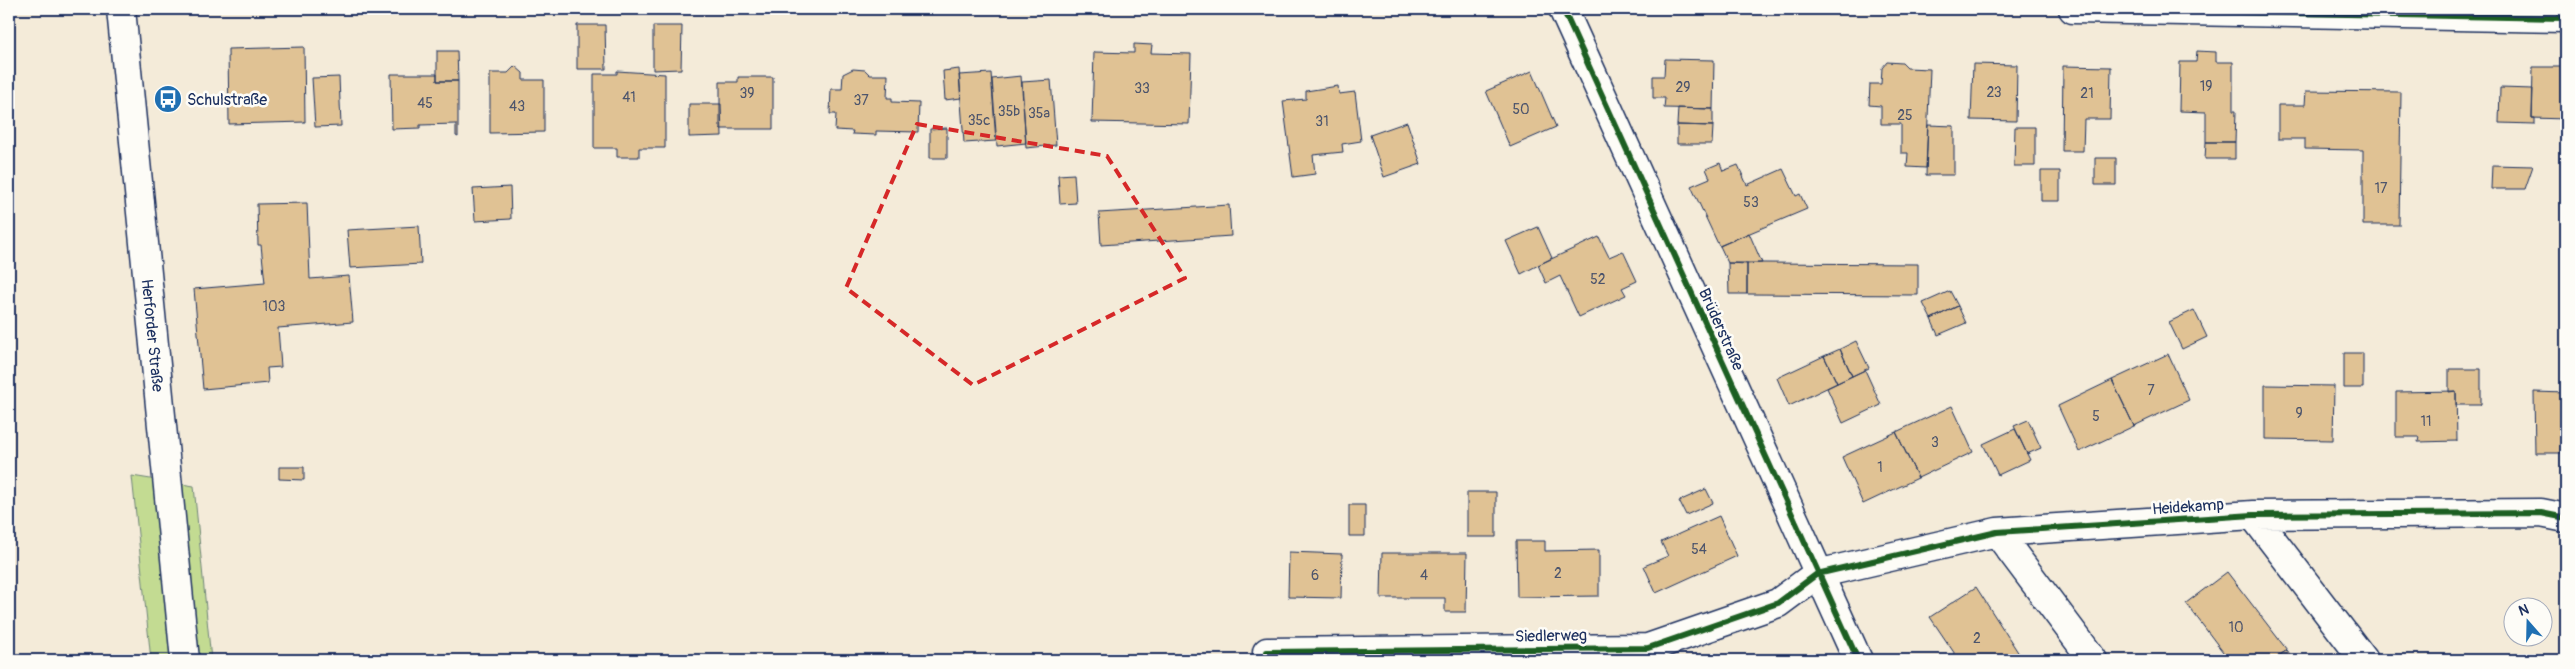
<svg xmlns="http://www.w3.org/2000/svg" width="2575" height="669" font-family="Pangolin,sans-serif">
<style>
.green{fill:#c3db92;stroke:#6f8578}
.building{fill:#e0c294;stroke:#1b2f5e}
.lines{fill:none;stroke-linecap:round;stroke-linejoin:round}
.minor-casing{stroke:#1b2f5e;stroke-width:31}
.major-casing{stroke:#1b2f5e;stroke-width:31}
.minor{stroke:#fdfcf7;stroke-width:28}
.major{stroke:#fdfcf7;stroke-width:28}
.cycleway-casing{stroke:#fdfcf7;stroke-width:9}
.cycleway{stroke:#1b5e20;stroke-width:6}
.marked{fill:none;stroke:#d62828;stroke-width:4;stroke-dasharray:10 6;stroke-linejoin:round}
.labels{text-anchor:middle;stroke-width:5;stroke-linejoin:round;paint-order:stroke}
.number-label{font-size:14px;fill:#4c546c}
.poi-label{font-size:16px;fill:#1b2f5e;stroke:#fdfcf7;text-anchor:start}
.street-label{font-size:16px;fill:#1b2f5e;stroke:#fdfcf7}
</style>
<rect width="100%" height="100%" fill="#f4ebd9"/>
<filter id="ink" filterUnits="userSpaceOnUse"><feTurbulence type="fractalNoise" baseFrequency=".02" numOctaves="2"/><feDisplacementMap in="SourceGraphic" scale="10" xChannelSelector="R" yChannelSelector="G"/><feConvolveMatrix kernelMatrix="1 2 1 2 8 2 1 2 1" color-interpolation-filters="sRGB"/></filter>
<g filter="url(#ink)">
<path class="green" d="M132,476l62,10 17,174h-60z"/>
<path class="building" d="M577,25h28l1,44h-29z
M653,26h29l-1,43 -28,1z
M1134,44l18,1 -1,8 40,1 -2,70 -97,-2 2,-70 40,1z
M304,47l1,75 -76,2 -1,-75z
M437,51h20l1,30h-21z
M2197,51l19,1v10h17v49h3l-1,31h-29v-30l-27,-1 1,-49h16z
M1665,59l49,1 -1,49 -49,-1 1,-10h-12v-22h11z
M1887,62l15,1 5,5 23,1 -4,99 -19,-1 1,-14h-7v-29h-20v-18l-12,-1 1,-21h11l1,-16z
M1973,64l44,1 -1,56 -45,-1z
M515,66l8,7v7h21v52l-54,1v-60h18z
M2063,66l48,1 -1,52h-26l-1,32h-21z
M2533,67h33v52l-34,-1z
M853,69l12,1 5,5h18l-1,23h5v4l27,1 -1,29 -42,-1v4l-24,-1 1,-3 -18,-1 1,-16h-6l1,-25h11l1,-15z
M959,69l2,29 -16,2 -2,-29z
M617,71l48,3v74h-26v9h-22v-9h-23v-74h23z
M1532,71l24,56 -46,20 -24,-56z
M991,73l5,68 -32,2 -5,-68z
M391,74h46v7h21v56l-2,-1v-12l-36,1v3l-28,1z
M1021,76l5,67 -29,3 -5,-67z
M339,77l2,49 -26,1 -3,-49z
M738,77h35v52h-53v-47h18z
M1051,80l5,65 -30,3 -4,-66z
M1338,86l1,8 16,-2 6,49 -19,3 1,8 -30,3 2,19 -22,3 -10,-76 23,-2v-8z
M2500,88l33,1 -1,29h3v6l-36,-1z
M2306,91l95,1 -2,133h-36v-75l-58,-1v-10h-27v-34h27z
M689,104h32l1,32 -33,1z
M1678,108l35,1v17l-36,-1z
M1407,122l14,42 -37,13 -14,-42z
M1677,125l36,1 -1,18h-35z
M1928,125l26,1v49h-28z
M2015,127h20v39h-21z
M947,128v30h-17v-29z
M2206,142h29v17h-30z
M2095,158h21v27h-21z
M1720,163l3,8 15,-6 9,20 36,-16 13,27 4,-2 7,15 -88,37 -28,-60 19,-8 -4,-9z
M2492,165l41,1 -8,23h-34z
M2041,171h19v30h-19z
M1074,174l2,29 -16,1 -2,-29z
M510,187l1,32 -36,2 -2,-32z
M307,203l3,76 39,-3 4,46 -75,6 3,39 -14,1 1,15 -65,6 -9,-100 71,-6 -4,-38h-3l-1,-41z
M1229,205l2,31 -130,9 -2,-32z
M419,226l2,38 -71,4 -3,-38z
M1538,227l14,31 -31,16 -15,-33z
M1749,233l13,30h-34l-8,-17z
M1599,237l10,20 14,-6 14,30 -15,7 4,7 -47,22 -19,-41 -14,7 -8,-18z
M1728,263l19,1v30h-18z
M1762,263l156,1v31l-171,-1v-30z
M1950,291l8,15 -27,13 -8,-16z
M1958,306l8,17 -28,12 -7,-16z
M2194,310l13,27 -25,12 -13,-27z
M1856,341l13,27 -17,8 -12,-27z
M1840,349l12,27 -15,7 -13,-27z
M2344,353h19v35h-19z
M2168,354l21,46 -55,26 -22,-46z
M1824,356l13,27 -48,23 -12,-28z
M2449,369h32v36h-25v-14l-7,1z
M1865,370l16,35 -38,18 -16,-35z
M2112,380l22,46 -55,26 -21,-46z
M2265,385l69,1 -1,54 -68,-1z
M2456,391l1,50 -39,1 1,-5h-23v-45z
M2534,392l32,1v47h-4v13h-27z
M1952,406l21,46 -55,26 -22,-46z
M2028,420l13,28 -14,6 -13,-28z
M2015,429l15,31 -32,15 -15,-31z
M1896,432l22,46 -55,26 -21,-47z
M279,467h25v13l-25,-1z
M1706,489l7,14 -27,12 -7,-14z
M1467,492h29v45h-29z
M1349,505h16v31h-16z
M1719,516l18,40 -81,37 -12,-27 24,-10 -7,-14z
M1516,541h29v10l54,-1v46l-82,1z
M1289,552l53,2 -1,44 -53,-1z
M1382,553h85l-1,59h-21v-14h-64z
M2227,572l60,78 -14,10h-44l-43,-57z
M1976,587l47,73h-64l-29,-43z
M2287,650l7,10h-21z"/>
<g class="lines">
<defs>
<path id="minor" d="M1563,9l295,651
M2073,9l493,9
M2253,515l111,145
M1997,532l96,128
M1267,652l381,-4 130,-45 39,-29 180,-42 256,-17 288,-2 25,5"/>
<g id="major">
<path id="s1" d="M121,9l64,651"/>
</g>
</defs>
<use href="#minor" class="minor-casing"/>
<use href="#major" class="major-casing"/>
<use href="#minor" class="minor"/>
<use href="#major" class="major"/>
<defs>
<path id="cycleway" d="M1563,9l295,651
M2073,9l493,9
M1267,652l381,-4 130,-45 39,-29 180,-42 256,-17 288,-2 25,5"/>
</defs>
<use href="#cycleway" class="cycleway-casing"/>
<use href="#cycleway" class="cycleway"/>
</g>
</g>
<path class="marked" d="M917,124l190,32 78,122 -212,107 -127,-97z"/>
<defs>
<symbol id="bus-disc" viewBox="-11 -11 22 22"><circle r="9.5" fill="#1f6fb2" stroke="#fdfcf7"/><path d="M-5-6H5V4H4V6H2V4H-2V6H-4V4H-5ZM-3.5-4V0h7V-4ZM-3.5 1.2v1.5H-2V1.2ZM2 1.2v1.5H3.5V1.2Z" fill="#fff"/></symbol>
</defs>
<g fill-rule="evenodd">
<use href="#bus-disc" x="152" y="83" width="32" height="32"/>
</g>
<g class="labels">
<g class="number-label">
<text x="2206" y="91">19</text>
<text x="1683" y="92">29</text>
<text x="1142" y="93">33</text>
<text x="1994" y="97">23</text>
<text x="747" y="98">39</text>
<text x="2087" y="98">21</text>
<text x="629" y="102">41</text>
<text x="861" y="105">37</text>
<text x="425" y="108">45</text>
<text x="517" y="111">43</text>
<text x="1521" y="114">50</text>
<text x="1009" y="116">35b</text>
<text x="1039" y="118">35a</text>
<text x="1905" y="120">25</text>
<text x="979" y="125">35c</text>
<text x="1322" y="126">31</text>
<text x="2381" y="193">17</text>
<text x="1751" y="207">53</text>
<text x="1598" y="284">52</text>
<text x="274" y="311">103</text>
<text x="2151" y="395">7</text>
<text x="2299" y="418">9</text>
<text x="2096" y="421">5</text>
<text x="2426" y="426">11</text>
<text x="1935" y="447">3</text>
<text x="1880" y="472">1</text>
<text x="1699" y="554">54</text>
<text x="1558" y="578">2</text>
<text x="1315" y="580">6</text>
<text x="1424" y="580">4</text>
<text x="2236" y="632">10</text>
<text x="1977" y="643">2</text>
</g>
<g class="poi-label">
<text x="187" y="105">Schulstraße</text>
</g>
<g class="street-label">
<text transform="translate(1722 329) rotate(66)" y="6">Brüderstraße</text>
<text dy="6" stroke="none"><textPath href="#s1" startOffset="328">Herforder Straße</textPath></text>
<text transform="translate(2188 506) rotate(-4)" y="6">Heidekamp</text>
<text transform="translate(1551 635) rotate(-1)" y="6">Siedlerweg</text>
</g>
</g>
<rect width="2575" height="669" fill="none" stroke="#fdfcf7" stroke-width="30"/>
<rect x="15" y="15" width="2545" height="639" fill="none" stroke="#1b2f5e" stroke-width="2" filter="url(#ink)"/>
<g transform="translate(2528 622) rotate(340)"><circle r="24" fill="#fdfcf7" stroke="#a3aaba"/>
<path d="M0-4L9 19L0 12L-9 19Z" fill="#1f6fb2"/>
<text y="-8" font-size="14" font-weight="bold" text-anchor="middle" fill="#1b2f5e">N</text>
</g>
</svg>
